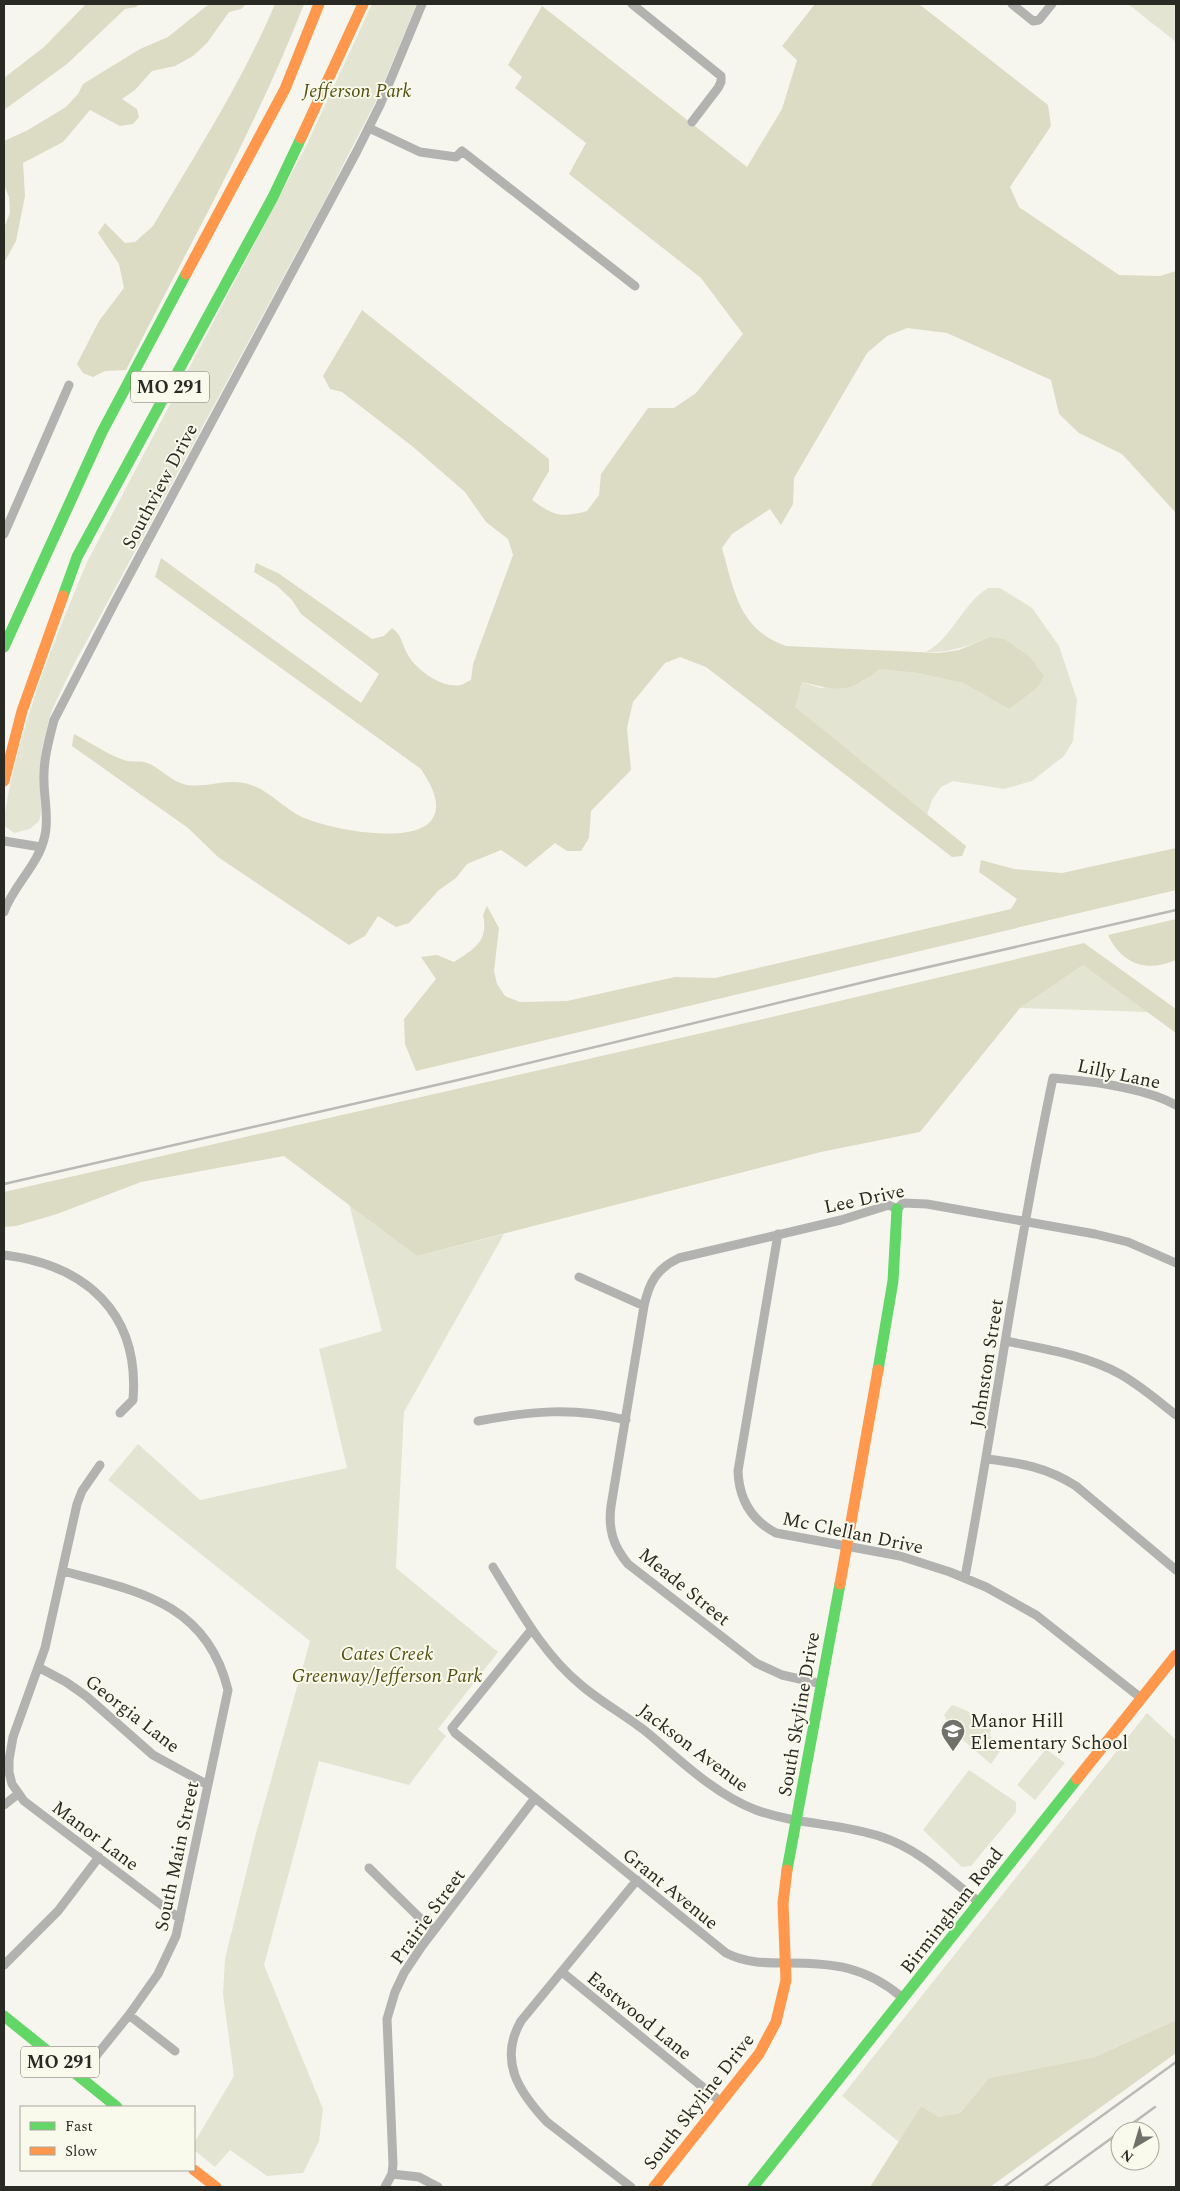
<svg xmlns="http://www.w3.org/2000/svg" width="1180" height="2191" font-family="Spectral,serif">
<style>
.green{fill:#e4e4d2}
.forest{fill:#dcdbc3}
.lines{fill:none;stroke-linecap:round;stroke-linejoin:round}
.street{stroke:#b2b2b0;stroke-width:9}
.fast{stroke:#63d668;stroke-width:11}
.slow{stroke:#ff974d;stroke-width:11}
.rail{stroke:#babab5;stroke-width:2.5}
.labels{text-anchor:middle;stroke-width:4;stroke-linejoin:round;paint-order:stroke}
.shield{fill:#f9f9ec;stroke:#686861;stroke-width:1}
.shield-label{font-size:18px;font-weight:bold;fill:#2a2a25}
.park-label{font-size:19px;font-style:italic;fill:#535010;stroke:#f9f9ec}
.street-label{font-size:19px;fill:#2a2a25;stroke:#f9f9ec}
.poi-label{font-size:19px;fill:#2a2a25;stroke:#f9f9ec;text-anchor:start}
</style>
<rect width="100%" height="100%" fill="#f6f6ef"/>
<path class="green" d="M372,4h45l-42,99 -50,97 -253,468 -20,42 -10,37 -2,39 1,27 -2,8 -9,8 -16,4 -9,-7 -1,-8c14,-89 49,-176 84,-258l219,-416z
M1128,4h48v38z
M988,588h12l32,20 27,38 18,54 -4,41 -9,15 -32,25 -28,8 -51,-8 -12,6 -9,13 -5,15 -133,-108 8,-25 19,6 42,-7 17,-13 38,5 45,10 46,26 10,-9 -29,-63c-22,9 -40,16 -64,15 27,-15 36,-48 62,-64z
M1083,965l66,47 -129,-4z
M349,1204l68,52 87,-22 -100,178 -8,156 102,84 -60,77 8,7 -37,49 -90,-24 -55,204 59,144 -4,32 -16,32 -36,3 -37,-26 -15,17 -21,-17v-7l40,-67 -11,-82 2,-35 30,-122 55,-196 -202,-161 30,-36 62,56 147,-32 -28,-119 63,-18z
M952,1705c16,5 27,12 39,23l-1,8 13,11 -12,17 -34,-29 5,-8 -12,-1 -6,-11z
M1147,1713l29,27v280l-81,37 -106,21 -29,35 -21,4 -18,-11 -22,36 -57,-46z
M1046,1749l19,14 -30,37 -18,-15z
M969,1770l47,32v10l-45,54 -9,1 -39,-37z"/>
<path class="forest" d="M209,4h37l-5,5 -12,3 -22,31 -14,13 -18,10 -23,5 -17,19 -13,9 15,10 2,8 -6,7 -13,2 -30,-16 -27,32 -40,21 2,33 -9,45 -12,22v-35l6,-15 -1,-16 -5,-12v-44l24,-11 38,-23 12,-13 5,-10 57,-35 28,-12z
M275,4h29c-49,126 -117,245 -178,366l-21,1 -12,6 -10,-4 -6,-9 22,-43 25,-33 -5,-24 -21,-31 7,-10 20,20 10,-1 18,-16c43,-73 89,-144 122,-222z
M815,4h104l129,101 3,21 -41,61 9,20 100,68 41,1 16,-5v242l-54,-59 -43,-21 -20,-19 -8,-34 -104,-47 -40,-5 -20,8 -20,17 -73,125 -1,26 -12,21 -11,-16 -38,25 -10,14c12,42 17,82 64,98l153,7 20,-3 31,-13 14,2 25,17 15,20 -6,11 -29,22 -46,-26 -45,-10 -38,-4c-34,25 -39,22 -78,13l-7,25 171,139 -4,10 -10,1 -246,-190 -26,-10 -15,6 -32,39 -6,26 4,42 -40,41 -2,27 -8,13h-14l-12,-8 -29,24 -25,-17 -34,14 -11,14 -17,12 -30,33 -13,4 -18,-11 -13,20 -16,9 -131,-88 -30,-29 -116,-82 2,-12c14,7 41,25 54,27 5,1 11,0 16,1 15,4 27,20 43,23 22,3 43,-8 64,0 19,6 33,24 51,32 25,12 137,36 134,-13 -1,-13 -8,-24 -15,-35l-266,-192 6,-19 200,145 18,-29 -78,-60 -9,-14 -15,-14 -23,-14 2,-9 22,10 94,66 12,-3 8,-8c10,7 10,17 16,27 8,15 35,34 53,30 3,-1 7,-4 10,-5l2,-16 40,-109 -5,-16 -22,-17 -21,-30 -53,-46 -70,-54 -12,-3 -7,-13 39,-66 187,149v12l-17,29c22,16 29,18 55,11l12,-16 2,-21 47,-66h26l22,-15 47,-59 -42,-56 -132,-104 17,-31 -71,-55 7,-11 -14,-12 34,-59 205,161 35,-58 15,-49 -15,-14z
M85,5l54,-1 -3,3 -11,2 -58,55 -63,46v-32l40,-31z
M1176,848v42l-760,181 -11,-27 -1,-25 32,-40 -15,-22 16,-2 17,7c20,-13 35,-21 29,-47l4,-9 12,22 -5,43 3,13 8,12 15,6 47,-1 108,-24 40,1 296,-69 6,-10 -38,-27 2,-12 33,9 48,4z
M1176,919v41c-30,13 -54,4 -68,-25z
M1084,943l92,66v24l-93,-68 -63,43 -100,124 -99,20 -404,104 -133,-100 -143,26 -84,32 -41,12 -12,1v-35l755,-172z
M1176,2020v33l-186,134h-120l51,-81 18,11 21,-4 29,-35 106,-21z"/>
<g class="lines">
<path class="street" d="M632,4l89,72v6l-3,6 -26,34
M1012,4l21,17 6,-1 13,-16
M369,128l51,24 36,5 6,-6 173,135
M4,534l65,-149
M4,841l37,6
M4,912c10,-28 35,-47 41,-77 4,-18 -1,-36 -1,-54 -1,-20 5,-42 10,-61l61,-118 242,-451 23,-46 42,-101
M778,1234l-40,237c1,28 13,49 38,62l124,23 50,16 36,15 50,28 105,83
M4,1255c82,10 136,58 129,145l-13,13
M579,1277l65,29
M1006,1341c39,8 79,14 114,33 21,12 38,27 56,41
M478,1421c53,-10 95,-14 148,-1
M987,1459c34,4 59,8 89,27l100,84
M100,1465l-18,26 -5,13 -32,144 -32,89 -4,23v12l3,12 12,17 156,118
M493,1567c26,42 50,87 88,118 21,18 46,31 68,49 32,27 67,61 107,76 41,15 86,13 126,27 37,12 67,42 97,65
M63,1571c75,20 144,32 165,119l-52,246 -18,38 -29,41 -50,62
M965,1577c31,-166 53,-334 88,-499 38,3 90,9 123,27
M532,1629l-80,99 3,5 271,220c20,10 38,10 60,10 48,0 79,3 117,35
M38,1667l28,15 20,14 67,59 55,30
M822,1684l-40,-9 -26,-12 -128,-99c-15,-18 -20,-35 -17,-58l33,-200c5,-23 12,-37 35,-48l162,-38 48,-15 8,4 6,-6 24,1 168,30 33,8 48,21
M4,1805l14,-11
M369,1868l64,63
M4,1965l54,-54 41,-54
M562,1972l159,130
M129,2015l46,36
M392,2174l27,3 19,10
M385,2187l7,-13 1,-10 -6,-145 8,-27 9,-19 18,-27 113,-148
M631,2187l-84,-65c-28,-30 -49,-61 -26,-101l116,-141"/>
<path class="fast" d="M63,596l14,-39 196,-360 28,-59
M4,647l98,-215 84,-158
M878,1370l15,-89 4,-72
M787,1870l53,-286
M4,2016l113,91
M753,2187l324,-408"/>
<path class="slow" d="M301,138l62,-134
M186,274l99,-185 34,-85
M4,781l18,-70 41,-115
M840,1584l38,-214
M1077,1779l99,-124
M194,2170l22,17
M654,2187l105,-133 17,-32 10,-42 -3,-77 4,-33"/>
<path class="rail" d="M4,1184l454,-104 427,-103 291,-67
M1122,2131l33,-24
M1004,2187l172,-125
M1044,2187l76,-55"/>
</g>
<defs>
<symbol id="school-pin" viewBox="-11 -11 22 30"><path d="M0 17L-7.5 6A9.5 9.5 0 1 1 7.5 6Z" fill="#71716c" stroke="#f9f9ec"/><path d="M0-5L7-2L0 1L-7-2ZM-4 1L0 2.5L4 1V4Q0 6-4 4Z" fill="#fff"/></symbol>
</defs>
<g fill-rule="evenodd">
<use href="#school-pin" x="939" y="1717" width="28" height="38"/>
</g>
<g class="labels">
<g class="shield">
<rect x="131" y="371.5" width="78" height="31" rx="4"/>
<rect x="21" y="2046.5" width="78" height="31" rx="4"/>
</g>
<g class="shield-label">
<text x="170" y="393">MO 291</text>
<text x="60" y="2068">MO 291</text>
</g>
<g class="park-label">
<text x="357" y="97">Jefferson Park</text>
<text x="387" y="1660">Cates Creek<tspan x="387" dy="22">Greenway/Jefferson Park</tspan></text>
</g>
<g class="street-label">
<text transform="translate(159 486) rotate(-62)" y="7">Southview Drive</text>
<text transform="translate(1119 1073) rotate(12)" y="7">Lilly Lane</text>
<text transform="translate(864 1198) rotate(-12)" y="7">Lee Drive</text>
<text transform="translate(986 1363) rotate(-81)" y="7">Johnston Street</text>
<text transform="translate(853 1532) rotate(12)" y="7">Mc Clellan Drive</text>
<text transform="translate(685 1586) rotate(39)" y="7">Meade Street</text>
<text transform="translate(133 1713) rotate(38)" y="7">Georgia Lane</text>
<text transform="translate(798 1714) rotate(-80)" y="7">South Skyline Drive</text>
<text transform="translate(694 1747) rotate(37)" y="7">Jackson Avenue</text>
<text transform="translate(96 1835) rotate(37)" y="7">Manor Lane</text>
<text transform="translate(176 1856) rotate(-78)" y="7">South Main Street</text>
<text transform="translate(671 1888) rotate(39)" y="7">Grant Avenue</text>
<text transform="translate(951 1910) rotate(-52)" y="7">Birmingham Road</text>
<text transform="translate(427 1916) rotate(-54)" y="7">Prairie Street</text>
<text transform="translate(640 2015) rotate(39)" y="7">Eastwood Lane</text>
<text transform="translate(698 2101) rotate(-52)" y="7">South Skyline Drive</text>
</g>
<g class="poi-label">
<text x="970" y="1727">Manor Hill<tspan x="970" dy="22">Elementary School</tspan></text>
</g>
</g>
<rect width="1180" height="2191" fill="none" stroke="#2a2a25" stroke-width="10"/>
<rect x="20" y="2106" width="175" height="65" fill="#f9f9ec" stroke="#a6a69c"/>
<rect x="30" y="2122" width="25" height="8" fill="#63d668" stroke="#a6a69c"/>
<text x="65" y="2131" font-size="15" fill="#2a2a25">Fast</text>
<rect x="30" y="2147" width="25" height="8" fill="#ff974d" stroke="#a6a69c"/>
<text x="65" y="2156" font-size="15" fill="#2a2a25">Slow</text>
<g transform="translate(1135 2146) rotate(218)"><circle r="24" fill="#f9f9ec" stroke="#a6a69c"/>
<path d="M0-4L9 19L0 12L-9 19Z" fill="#71716c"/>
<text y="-8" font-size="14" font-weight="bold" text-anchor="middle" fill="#2a2a25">N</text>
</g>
</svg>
